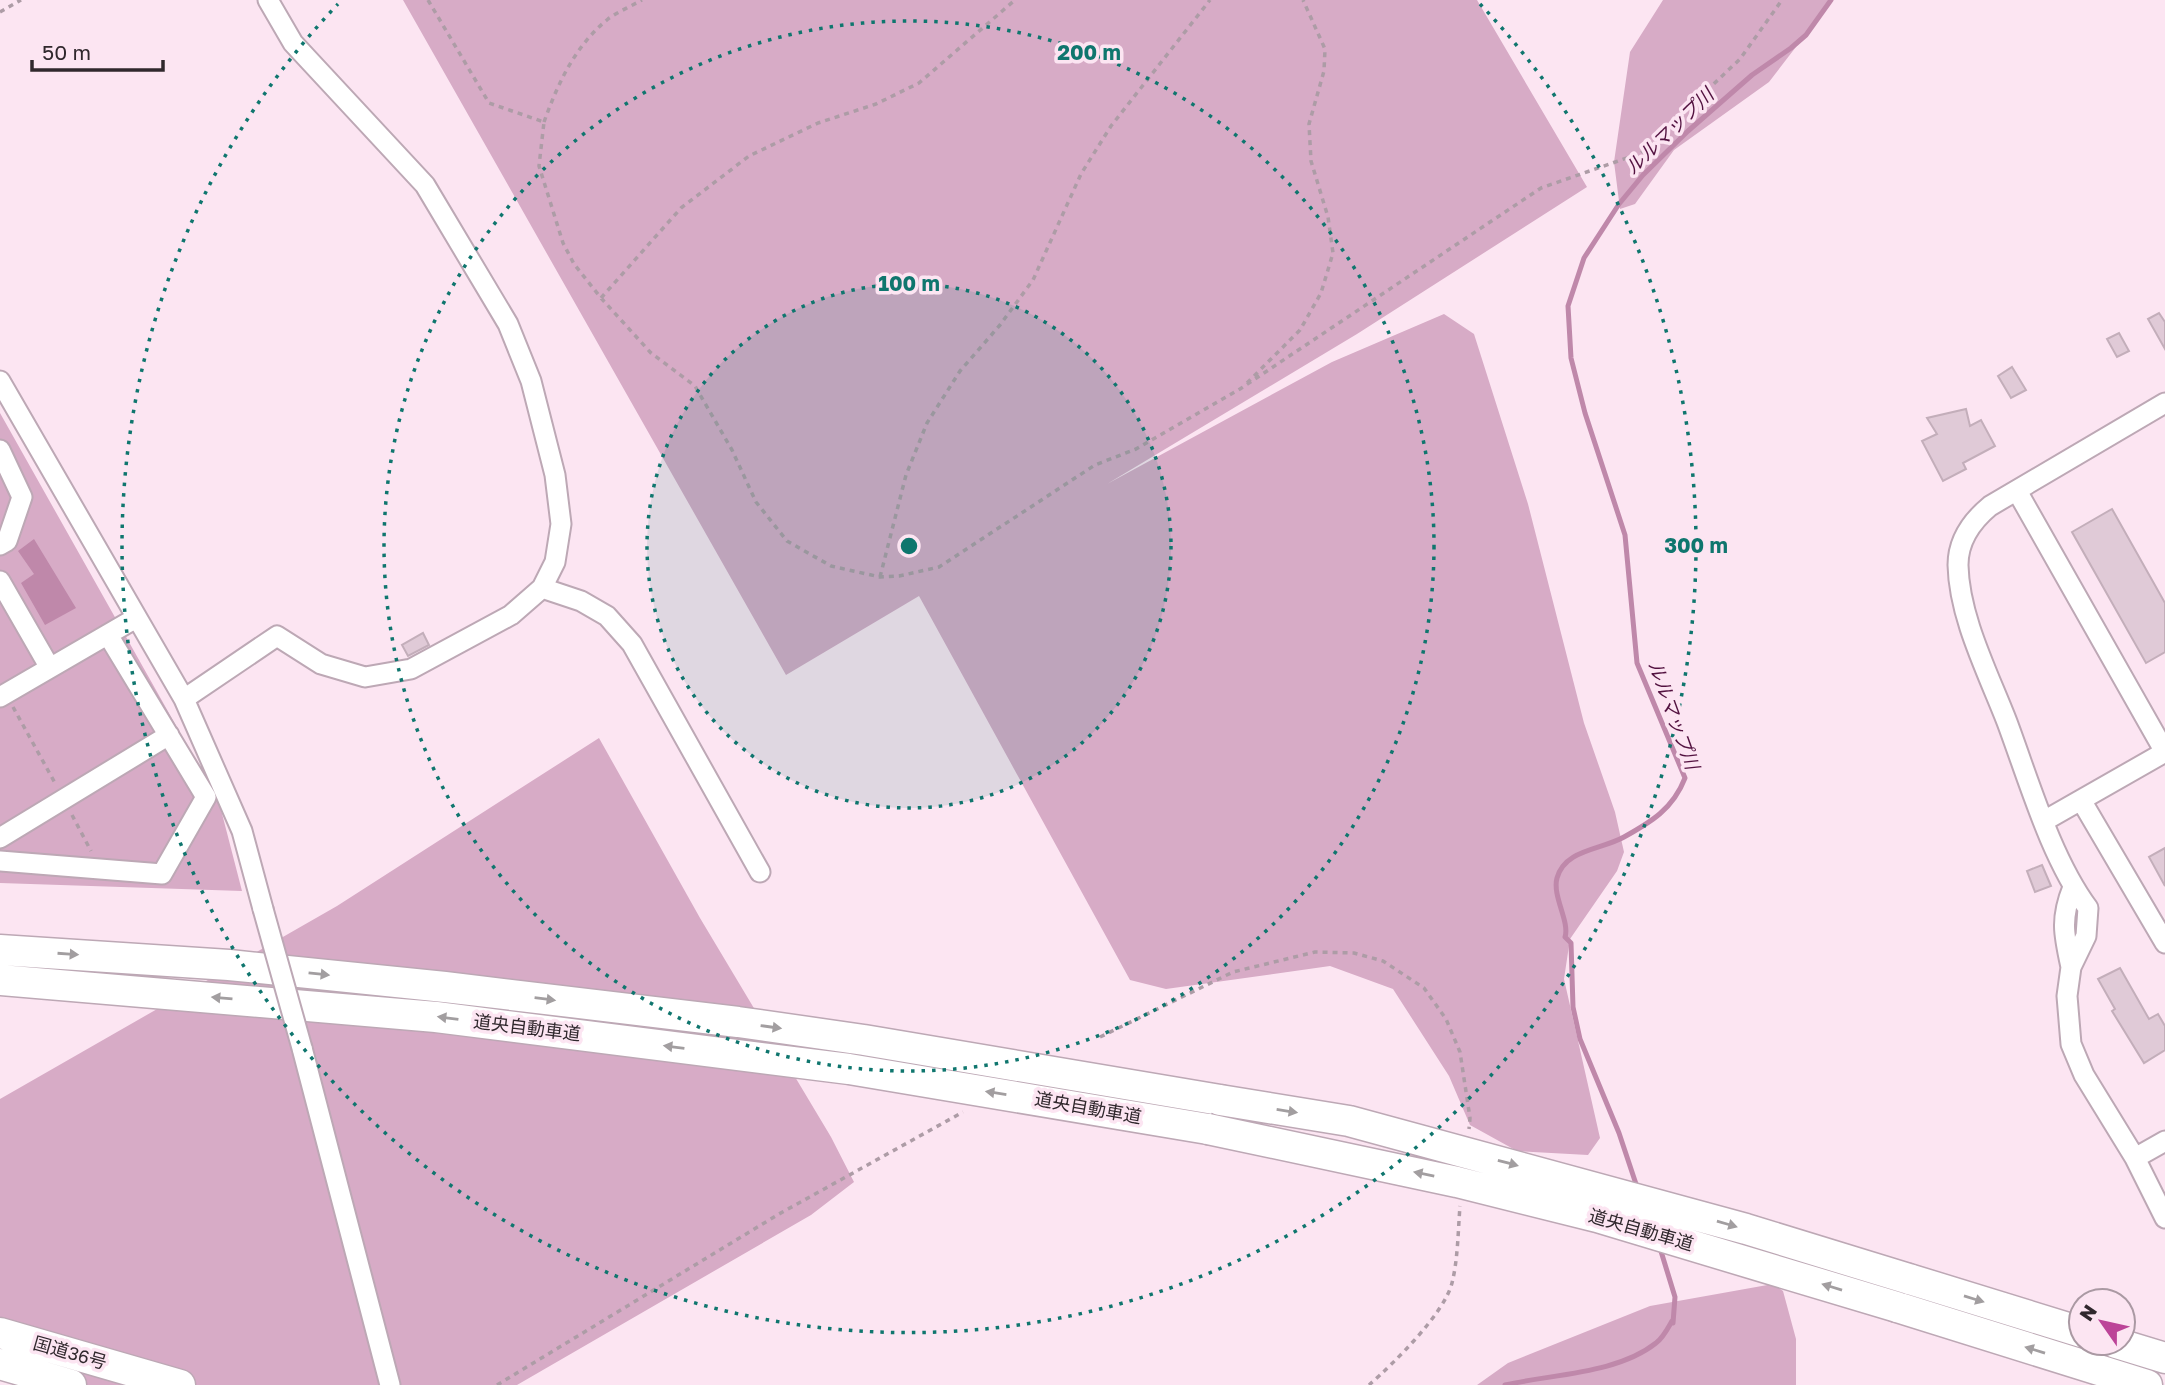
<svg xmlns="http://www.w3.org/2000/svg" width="2165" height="1385" font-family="'Golos Text','Noto Sans JP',sans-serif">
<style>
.green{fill:#d7abc6}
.water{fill:#bf88aa}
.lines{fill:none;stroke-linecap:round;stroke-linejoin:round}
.stream{stroke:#bf88aa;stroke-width:5}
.building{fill:#e0cad7;stroke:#c3aeba;stroke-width:2}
.minor-casing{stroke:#bda8b5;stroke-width:23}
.highway-casing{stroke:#bda8b5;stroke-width:33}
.path{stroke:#ad9ca6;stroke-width:3.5;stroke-dasharray:5 5;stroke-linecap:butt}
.minor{stroke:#fff;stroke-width:19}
.highway{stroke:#fff;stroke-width:30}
.minor-bridge-casing{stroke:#bda8b5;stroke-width:23;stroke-linecap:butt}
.highway-bridge-casing{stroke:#bda8b5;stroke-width:33;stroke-linecap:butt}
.minor-bridge{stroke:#fff;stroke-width:19}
.highway-bridge{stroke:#fff;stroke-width:30}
.oneway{fill:#a29ea0}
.ring{fill:none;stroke:#0f766e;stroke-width:3.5;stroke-dasharray:3.5 7}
.labels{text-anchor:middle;stroke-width:7;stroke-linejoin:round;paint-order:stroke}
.street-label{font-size:18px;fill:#30282d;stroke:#fce5f2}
.water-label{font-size:19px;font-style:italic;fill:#531240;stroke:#fce5f2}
.centre{fill:#0f766e;stroke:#fce5f2;stroke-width:3.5}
.ring-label{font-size:21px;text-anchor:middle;font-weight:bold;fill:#0f766e;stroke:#fce5f2;stroke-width:7;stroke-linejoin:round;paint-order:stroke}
</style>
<rect width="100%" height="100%" fill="#fce5f2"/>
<path class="green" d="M403,0h1074l110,187 -230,147 -250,150 225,-122 112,-48 30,20 54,170 56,219 31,89 9,40 -7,19 -47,68 -6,40 36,159 -12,17 -71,-4 -47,-26 -21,-49 -56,-87 -63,-23 -164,23 -36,-9 -211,-384 -133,79z
M1663,0h169l-63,82 -95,68 -39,54 -15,5 -6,-47 16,-110z
M0,413l219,389 23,89 -242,-8z
M599,738l101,180 131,219 23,45 -43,33 -294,170h-475l-42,-12v-274l337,-193z
M1773,1284l10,7 13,48v46h-319l31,-22 142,-57z"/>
<path class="water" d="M34,539l42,69 -31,17 -24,-42 13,-9 -16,-23z"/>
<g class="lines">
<path class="stream" d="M1638,1190l-19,-57 -39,-94 -7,-32 -2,-64 -6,-6c5,-15 -13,-41 -8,-59 8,-29 44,-28 67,-41 27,-15 49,-28 61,-59l-48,-115 -12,-128 -40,-122 -14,-55 -3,-52 16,-48 35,-54 24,-29 45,-44 64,-56 39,-27 15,-13 25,-35
M1505,1385c47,-11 112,-11 151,-42 7,-5 12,-15 16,-22l1,2 2,-26 -15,-49"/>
</g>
<path class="building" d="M2159,313l6,9v27l-17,-30z
M2119,333l10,18 -12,6 -10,-18z
M2012,367l14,23 -15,8 -13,-22z
M1966,409l4,17 11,-6 14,26 -32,17 3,6 -23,12 -21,-40 15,-7 -10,-16z
M2112,509l53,94v49l-19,11 -74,-131z
M423,633l6,12 -21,11 -6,-11z
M2165,848v38l-16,-29z
M2042,865l9,21 -16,6 -8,-21z
M2120,968l29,51 9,-5 7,12v24l-21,13 -32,-52 3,-2 -17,-30z"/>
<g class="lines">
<defs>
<path id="minor" d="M0,381l184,318 58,132 21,78
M2165,403l-175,103c-18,15 -32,34 -32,59 1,52 30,108 49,157 22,59 44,136 81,186l-2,28 -15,31 -4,29 4,48 13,31 51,83 30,60
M0,450l22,47 -15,44 -7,4
M2017,491l148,261
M0,581l50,87
M542,588l39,13 26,15 25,28 128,228
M0,697l136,-79
M184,699l93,-63 44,28 44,13 46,-8 100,-54 31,-27 13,-26 6,-38 -6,-49 -24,-94 -23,-57 -83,-139 -132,-142 -25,-43
M2081,800l84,143
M2044,821l121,-69
M0,838l169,-103
M0,861l162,13 44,-77 -98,-162
M2071,967c-7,-32 -11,-48 2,-80
M302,1048l88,337
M2135,1158l30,-17"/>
<path id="highway" d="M0,950l229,15 216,22 293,35 126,18 356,60
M0,980l436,37 413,52 359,60
M1909,1279l172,53
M1897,1307l250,78
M0,1333l180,52
M2116,1343l49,15
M0,1364l71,21"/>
</defs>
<use href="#minor" class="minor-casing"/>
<use href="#highway" class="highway-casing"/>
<path class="path" d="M428,0l61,103 55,19 -5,44 24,77 11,21 27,34 50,55 44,33 37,64 24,52 31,39 44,25 49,11 19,-1 40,-9 156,-102 41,-16 104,-60 301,-201 100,-35 99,-94 42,-59
M0,12l21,-12
M544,122c14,-39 31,-76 64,-103 10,-7 23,-13 34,-19
M601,298l80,-90 68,-52 69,-33 58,-19 43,-21 96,-83
M1247,383l53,-53 21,-37 12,-40 -5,-36 -17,-56 -2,-37 15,-53 1,-22 -22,-49
M880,577l26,-102 21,-52 33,-52 40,-46 33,-45 48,-106 30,-48 99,-126
M13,707l42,76
M72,815l19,36
M1100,1037l133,-65 82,-20 39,1 29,8 41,27 22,31 14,33 10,66 -1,11
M497,1385l282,-171 184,-102
M1369,1385c25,-22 75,-71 83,-102 6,-24 6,-52 8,-77"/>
<use href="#minor" class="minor"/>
<use href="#highway" class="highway"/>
<defs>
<path id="minor-bridge" d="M263,909l39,139"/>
<path id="highway-bridge" d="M1220,1100l129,21 397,108 163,50
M1208,1129l249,53 140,35 300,90"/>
</defs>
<use href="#minor-bridge" class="minor-bridge-casing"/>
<use href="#highway-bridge" class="highway-bridge-casing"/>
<use href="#minor-bridge" class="minor-bridge"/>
<use href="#highway-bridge" class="highway-bridge"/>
</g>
<defs><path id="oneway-solid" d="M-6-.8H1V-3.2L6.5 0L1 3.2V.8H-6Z" transform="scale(1.75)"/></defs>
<g class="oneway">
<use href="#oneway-solid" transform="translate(68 954) rotate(4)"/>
<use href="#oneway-solid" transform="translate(319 974) rotate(6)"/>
<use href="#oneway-solid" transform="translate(222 998) rotate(-175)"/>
<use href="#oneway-solid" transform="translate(545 999) rotate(7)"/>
<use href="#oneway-solid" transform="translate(448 1018) rotate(-173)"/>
<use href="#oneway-solid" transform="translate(771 1027) rotate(8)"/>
<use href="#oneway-solid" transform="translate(674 1047) rotate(-173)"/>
<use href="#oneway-solid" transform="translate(996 1093) rotate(-171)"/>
<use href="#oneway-solid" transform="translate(1287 1111) rotate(9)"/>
<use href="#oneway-solid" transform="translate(1508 1163) rotate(15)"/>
<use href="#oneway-solid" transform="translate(1424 1174) rotate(-168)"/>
<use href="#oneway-solid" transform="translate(1727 1224) rotate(16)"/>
<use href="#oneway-solid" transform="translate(1832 1287) rotate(-163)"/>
<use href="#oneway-solid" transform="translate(1974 1299) rotate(17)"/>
<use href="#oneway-solid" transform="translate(2035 1350) rotate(-163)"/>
</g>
<circle cx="909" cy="546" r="262" fill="#0f766e" fill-opacity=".12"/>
<g class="ring">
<circle cx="909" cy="546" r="262"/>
<circle cx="909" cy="546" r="525"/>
<path d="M1480 4A787 787 0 1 1 338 4"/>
</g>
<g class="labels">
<g class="street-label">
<text transform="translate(527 1028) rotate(7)" y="6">道央自動車道</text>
<text transform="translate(1088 1108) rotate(10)" y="6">道央自動車道</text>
<text transform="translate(1641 1230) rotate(16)" y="6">道央自動車道</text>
<text transform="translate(70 1353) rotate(16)" y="6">国道36号</text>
</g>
<g class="water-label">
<text transform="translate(1669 131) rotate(-44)" y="7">ルルマップ川</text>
<text transform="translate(1674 715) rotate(70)" y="7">ルルマップ川</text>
</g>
</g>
<circle cx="909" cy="546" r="10" class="centre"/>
<g class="ring-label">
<text x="1089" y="60">200 m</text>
<text x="909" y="291">100 m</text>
<text x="1696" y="553">300 m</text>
</g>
<g transform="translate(2102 1322) rotate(304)"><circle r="33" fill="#fce5f2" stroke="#aa99a3" stroke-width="2"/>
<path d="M0-5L12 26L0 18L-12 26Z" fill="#bc4498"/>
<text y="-10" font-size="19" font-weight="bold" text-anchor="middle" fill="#30282d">N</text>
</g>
<path d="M32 60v10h131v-10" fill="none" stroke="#30282d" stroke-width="3.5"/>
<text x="42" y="60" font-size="21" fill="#30282d" stroke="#fce5f2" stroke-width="5" paint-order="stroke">50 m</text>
</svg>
